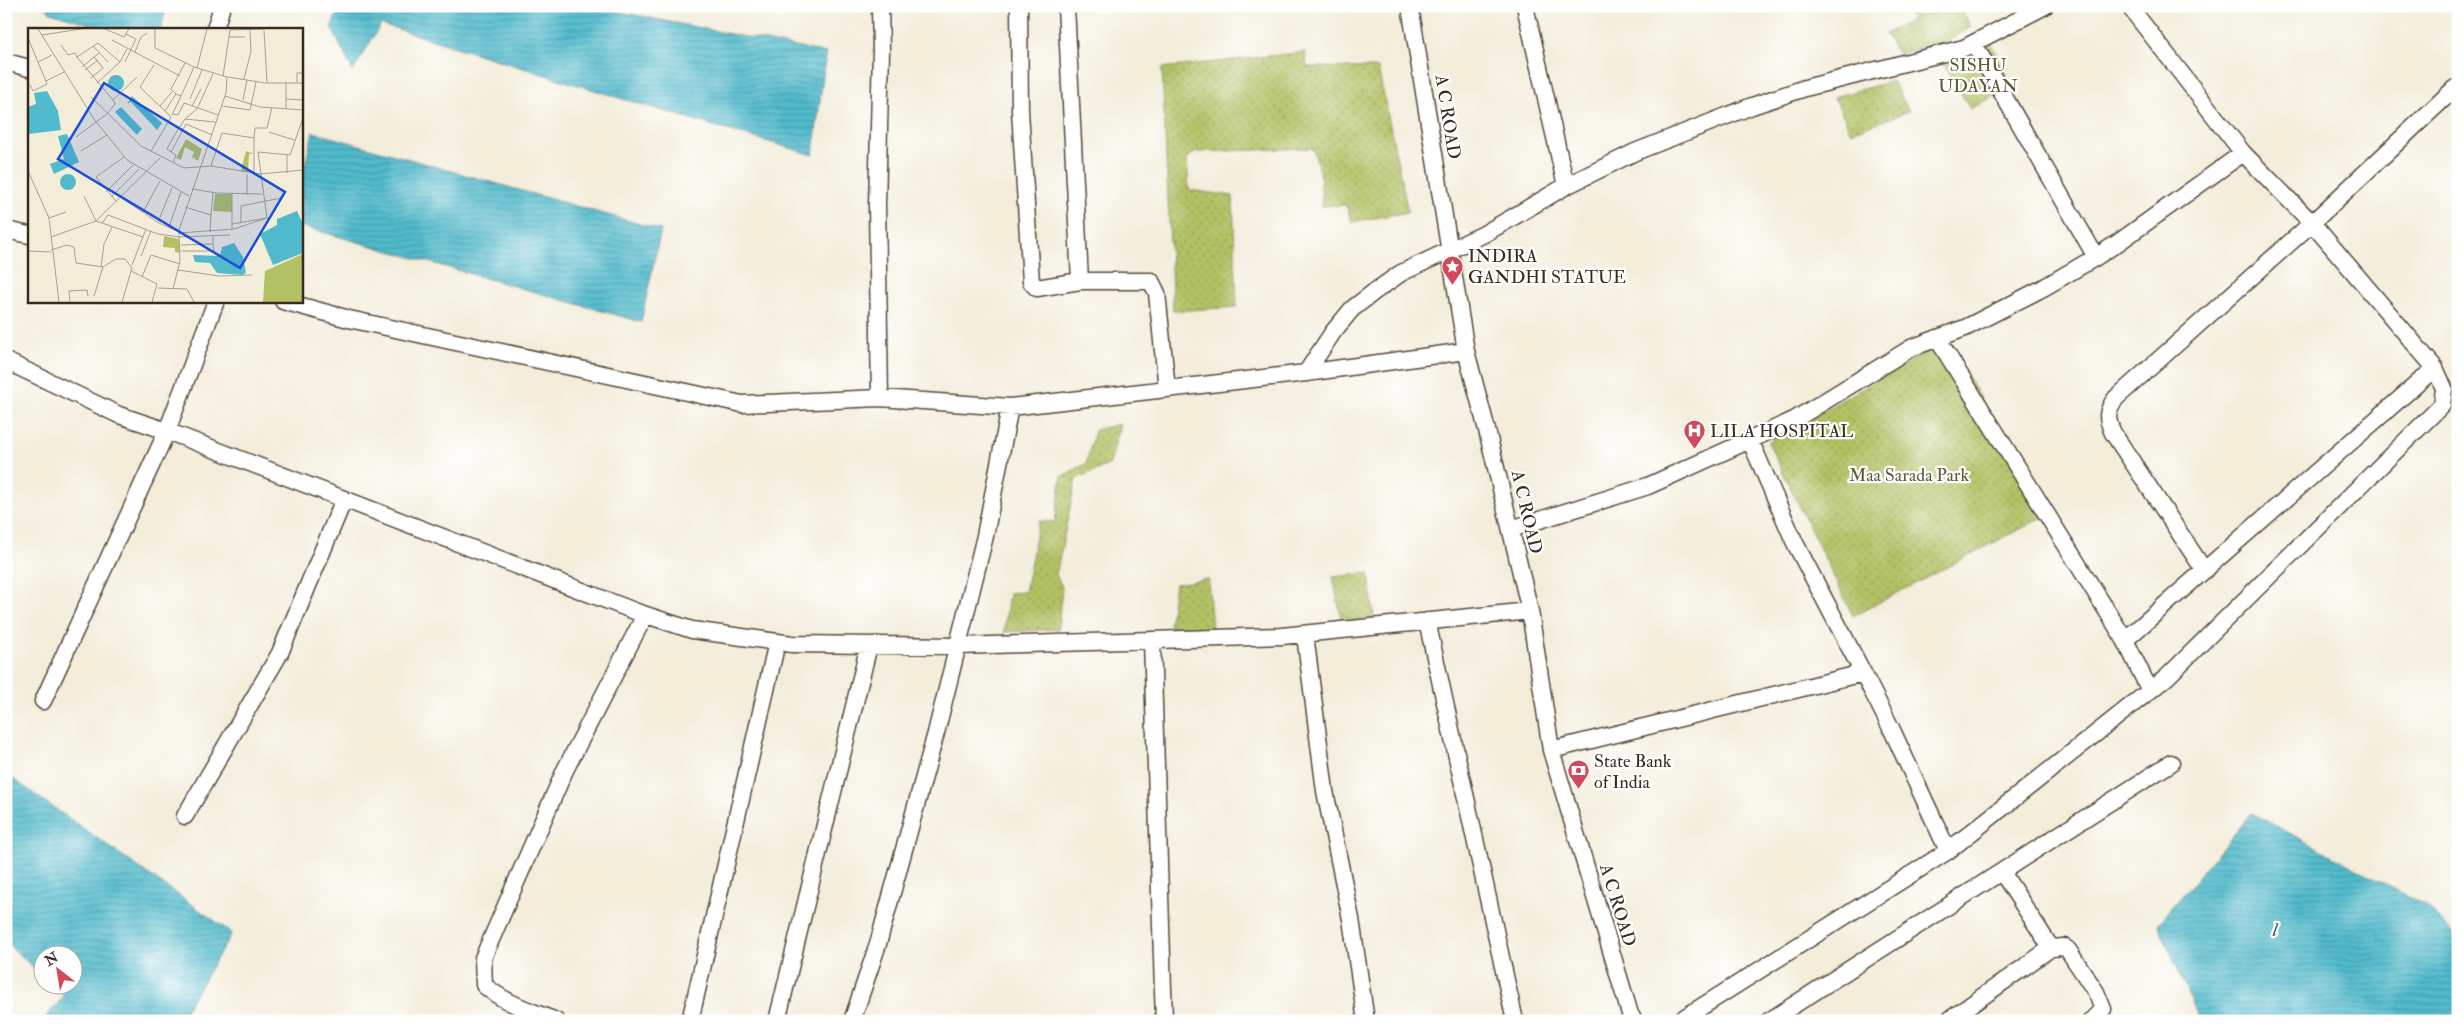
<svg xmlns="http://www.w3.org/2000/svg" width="2464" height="1027" font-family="'IM FELL Double Pica',serif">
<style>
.grass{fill:url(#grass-dots);stroke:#767641}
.water{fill:url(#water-rules);stroke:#467276}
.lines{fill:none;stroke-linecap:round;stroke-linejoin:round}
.street-casing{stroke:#57473a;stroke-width:19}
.street{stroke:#fff;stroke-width:16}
.labels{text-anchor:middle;stroke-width:4.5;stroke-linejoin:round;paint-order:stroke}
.park-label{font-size:18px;fill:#5e5733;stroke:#fff}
.street-label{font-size:18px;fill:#3b2a1e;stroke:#fff}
.poi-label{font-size:18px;fill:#3b2a1e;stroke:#fff;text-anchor:start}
.water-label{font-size:19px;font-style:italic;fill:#435d5b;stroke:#fff}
.inset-road{fill:none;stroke:#a99f8f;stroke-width:1}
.view{fill:#1d4ed8;fill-opacity:0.15;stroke:#1d4ed8;stroke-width:2.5}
.inset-edge{fill:none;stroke:#3b2a1e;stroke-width:2.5}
</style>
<defs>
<pattern id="grass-dots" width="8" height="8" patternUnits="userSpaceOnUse" patternTransform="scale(1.25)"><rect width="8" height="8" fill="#b1c164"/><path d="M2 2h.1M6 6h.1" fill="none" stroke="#919d52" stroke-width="1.8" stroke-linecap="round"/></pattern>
<pattern id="water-rules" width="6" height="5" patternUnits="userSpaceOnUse" patternTransform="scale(1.25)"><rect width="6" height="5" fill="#51bbcd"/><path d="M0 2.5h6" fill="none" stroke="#4498a6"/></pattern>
</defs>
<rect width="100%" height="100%" fill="#fff"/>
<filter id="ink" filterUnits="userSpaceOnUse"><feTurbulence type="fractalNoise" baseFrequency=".02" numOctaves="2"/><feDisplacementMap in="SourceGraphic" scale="10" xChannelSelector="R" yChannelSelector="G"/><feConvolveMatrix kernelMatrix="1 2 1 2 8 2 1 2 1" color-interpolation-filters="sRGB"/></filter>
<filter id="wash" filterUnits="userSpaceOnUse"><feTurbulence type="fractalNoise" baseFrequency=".0096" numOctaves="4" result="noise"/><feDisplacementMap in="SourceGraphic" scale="20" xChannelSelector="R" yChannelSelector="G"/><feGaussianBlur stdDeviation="1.12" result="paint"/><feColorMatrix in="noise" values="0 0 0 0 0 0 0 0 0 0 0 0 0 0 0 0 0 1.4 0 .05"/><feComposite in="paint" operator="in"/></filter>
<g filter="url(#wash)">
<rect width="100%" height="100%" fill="#f3edda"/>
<path class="grass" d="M1901,6h59l11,21 -24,15 -49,12 -13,-20 28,-15z
M1991,43l20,44 -41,22 -26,-44z
M1305,52l2,15 71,1 30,144 -56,10 -6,-17 -24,1 -2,-35 -7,-23 -116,4 -10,5 2,33 44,6 4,111 -64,4 -11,-243z
M1892,81l17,30 -58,21 -17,-35z
M1946,341l103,173 -196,102 -85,-174z
M1120,424l-10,40 -34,15 -20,96 6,12 -4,42 -54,3 5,-39 16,-1 14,-71 16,1 7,-46 24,-12 9,-34z
M1369,573l5,46 -32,4 -9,-46z
M1208,579l4,51 -43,-3 6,-43z"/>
<path class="water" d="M45,6h122l-6,23h-55l-56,-17z
M341,6h249l236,47 -13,102 -187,-55 -245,-76 -28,47 -22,-44z
M313,132l348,98 -20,92 -340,-96v-45z
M6,774l226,159 -53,88h-137l22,-25 -12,-11 20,-1v-30h-30v22l-36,-34z
M2252,813l174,93 32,33v82h-258l-42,-97z"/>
</g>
<g filter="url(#ink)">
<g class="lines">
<defs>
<path id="street" d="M880,6l1,45 -4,154 3,193
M1019,6l1,105 11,171 6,6 43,-7
M1066,6l14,275h71l6,12 10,96
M1410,6l56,345 21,79 43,181 21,139 79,264 4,7
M1525,6l41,180
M215,29l7,-23
M1974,44l122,213
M6,62l23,6
M6,230l23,5
M283,301l66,18 393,85 138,-6 130,9 296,-34 27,-41 19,-23 22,-17 27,-19 83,-39 82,-48 69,-34 117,-46 53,-18 159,-40 81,-42
M1937,338l188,302
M6,361l113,54 48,16 470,181 55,18 100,14 166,2 324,-10 248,-25
M1306,373l160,-22
M1511,529l137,-43 146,-66 117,-72 54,-20 78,-40 53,-31 23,-15 124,-89
M2204,570l-91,-137c-7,-15 -7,-22 3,-35l196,-175 143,-135
M1427,621l88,400
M1305,635l20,156 26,128 15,102
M1152,640l12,381
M1863,673l29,57 56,121
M2150,691l-25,-51 310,-272
M43,701l124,-270 49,-130
M1551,750l312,-77 -68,-130 -45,-103
M185,816l95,-163 64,-154
M2051,948l13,-1 4,3 28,42 7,17 -12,12
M556,1021c-25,-10 -52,-18 -72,-36l-1,-27 82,-188 80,-155
M690,1021l87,-379
M777,1021l92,-376
M852,1021l26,-77 58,-211 49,-197 25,-129
M1679,1021l269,-170 219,-174 275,-272 2,-17 -9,-20 -123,-145 -69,-70 -114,-147
M1769,1021l402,-258
M1948,1021l103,-73 -49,-76"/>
</defs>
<use href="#street" class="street-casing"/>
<use href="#street" class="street"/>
</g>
</g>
<defs>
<symbol id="sight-pin" viewBox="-11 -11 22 30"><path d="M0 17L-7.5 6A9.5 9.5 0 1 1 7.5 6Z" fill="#d1495b" stroke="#fff"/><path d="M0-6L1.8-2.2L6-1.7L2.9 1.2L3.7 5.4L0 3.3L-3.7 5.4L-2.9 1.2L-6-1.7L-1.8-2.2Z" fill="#fff"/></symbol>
<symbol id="hospital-pin" viewBox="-11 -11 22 30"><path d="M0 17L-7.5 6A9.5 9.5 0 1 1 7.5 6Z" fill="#d1495b" stroke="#fff"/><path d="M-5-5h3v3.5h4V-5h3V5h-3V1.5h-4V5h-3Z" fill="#fff"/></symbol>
<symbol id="bank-pin" viewBox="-11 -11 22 30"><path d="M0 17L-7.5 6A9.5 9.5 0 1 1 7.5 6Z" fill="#d1495b" stroke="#fff"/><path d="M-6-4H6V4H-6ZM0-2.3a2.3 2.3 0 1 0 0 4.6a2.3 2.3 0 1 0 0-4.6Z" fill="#fff"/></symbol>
</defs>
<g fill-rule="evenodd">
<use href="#sight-pin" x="1440" y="254" width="25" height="34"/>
<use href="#hospital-pin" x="1682" y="418" width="25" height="34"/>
<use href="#bank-pin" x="1566" y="758" width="25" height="34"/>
</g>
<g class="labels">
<g class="park-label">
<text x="1978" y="71">SISHU<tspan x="1978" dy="21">UDAYAN</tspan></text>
<text x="1909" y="481">Maa Sarada Park</text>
</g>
<g class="street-label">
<text transform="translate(1448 117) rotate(81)" y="6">A C ROAD</text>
<text transform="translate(1527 512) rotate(77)" y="6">A C ROAD</text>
<text transform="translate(1618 905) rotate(73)" y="6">A C ROAD</text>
</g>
<g class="poi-label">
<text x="1468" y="262">INDIRA<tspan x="1468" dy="21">GANDHI STATUE</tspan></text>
<text x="1710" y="437">LILA HOSPITAL</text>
<text x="1594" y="767">State Bank<tspan x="1594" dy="21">of India</tspan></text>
</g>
<g class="water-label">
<text x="2275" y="936">l</text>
</g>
</g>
<g transform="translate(28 28)">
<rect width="275" height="275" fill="#f3edda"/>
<path d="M158,111l16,10 -4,12 -6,-4 2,-5 -9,-5 -4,13 -5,-2zM218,123l8,3h-5l-1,18 -7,-1zM187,166h17v18l-19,-1zM136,208l15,3 1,14 -5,-1v-4l-12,-1zM275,226v48h-40l2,-31z" fill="#b1c164"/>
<path d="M80 55a8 8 0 1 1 16 0a8 8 0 1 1-16 0ZM19,63l11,20 3,19 -32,4 -1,-27 8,-3 -2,-11zM104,68l30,27 -5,7 -26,-28 -4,2zM93,79l21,22 -5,6 -22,-23zM39,106l12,28 -25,12 -4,-10 14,-5 -6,-23zM32 154a8 8 0 1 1 16 0a8 8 0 1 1-16 0ZM269,183l6,13v29l-30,12 -13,-31 17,-9v-6zM206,215l9,14 3,16 -4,2 -25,-2 -7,-10 -15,-1 -2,-7 27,1 2,-9z" fill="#51bbcd"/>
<path class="inset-road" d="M10,1l56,90 33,41 62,36M77,1l19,8 5,-8M127,1v19l39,19 33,10 -1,16 -47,137 1,31 -7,28M236,2l3,52M14,7l39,-6M201,9h16M0,10l19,46 -14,7 -3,-6M84,12l68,36M33,17l7,10 7,-2 2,4 21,-14 22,19M65,18l15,16M107,24l6,-15 6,-4M49,29l36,43 24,-23M10,34l14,-7M97,34l11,-23 -10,-5M157,35l-14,26 5,5 5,2 13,-29M54,39l17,-14M169,40l10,-39M57,42l13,-10M195,48l7,-46 34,-1M200,49l37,6h38M63,50l12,-10 -9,-11M216,51l7,-28 -1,-21M18,53l18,-9M258,54v26M269,54v-9h6M69,55l23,-21 7,-13M197,68l35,11 43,3M63,69l50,49 43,22 27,-2 49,8 43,-4M162,71l12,-29M258,71l17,1M215,72l4,-20M132,78l12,-14M164,78l9,-17M194,78l28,4 6,-28M137,83l11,-17M145,86l5,1 6,-12 34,12M144,87l9,-19M157,91l30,3M158,96l26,11M241,104l25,8M48,109l31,-23 8,-10 -2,-4M53,123l26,-16M123,123l20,-34 -31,-30 14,-22M143,124l-4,-3 7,-13 11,-17 12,-10 16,-35M145,135l3,-8 -5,-3 15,-28M183,138l11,-33 32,5 1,-10h12l5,-21M0,143l21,47 10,84M259,145v-18M226,146v-36M164,161l25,4 45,1M78,164l27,-27M204,166v30M219,167v-21M56,168l12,25 64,-63M83,169l28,-28M92,169l39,26 20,9M88,173l-20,-24 28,-20M157,179l26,8 2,-22M115,184l17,-31M21,190l17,-6M239,190l-9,-66 32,3 13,-37M130,194l14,-34M74,195l6,-8 50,19 22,3 50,-2M213,195v-17l40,-8M141,199l12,-35M204,201v-5l35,-6M182,204l1,-17M151,205l55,-4 33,-11M23,209l45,-16 47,16M153,217l32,-1v-8M23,222l16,-5 7,2 2,16 27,4 13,-8h9l7,9 -10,34M0,223l23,1M153,223h33l-1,-7M113,228l10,-25M104,237l14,-36M73,239l3,-23 8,-17M150,242l41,6 33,-1M103,243l26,13 -5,18M114,249l9,-22 29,9M130,260l29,1 7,13M66,268l9,-29M42,274l-1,-11 18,-1 1,6"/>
<path class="view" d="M76,55l181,109 -45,76 -182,-109z"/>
<rect width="275" height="275" class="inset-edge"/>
</g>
<rect width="2464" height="1027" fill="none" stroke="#fff" stroke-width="25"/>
<g transform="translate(58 970) rotate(329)"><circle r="24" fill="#ffffff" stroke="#b1aaa5"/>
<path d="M0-4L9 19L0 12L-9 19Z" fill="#d1495b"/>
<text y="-8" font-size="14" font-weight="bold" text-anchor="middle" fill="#3b2a1e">N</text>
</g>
</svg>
